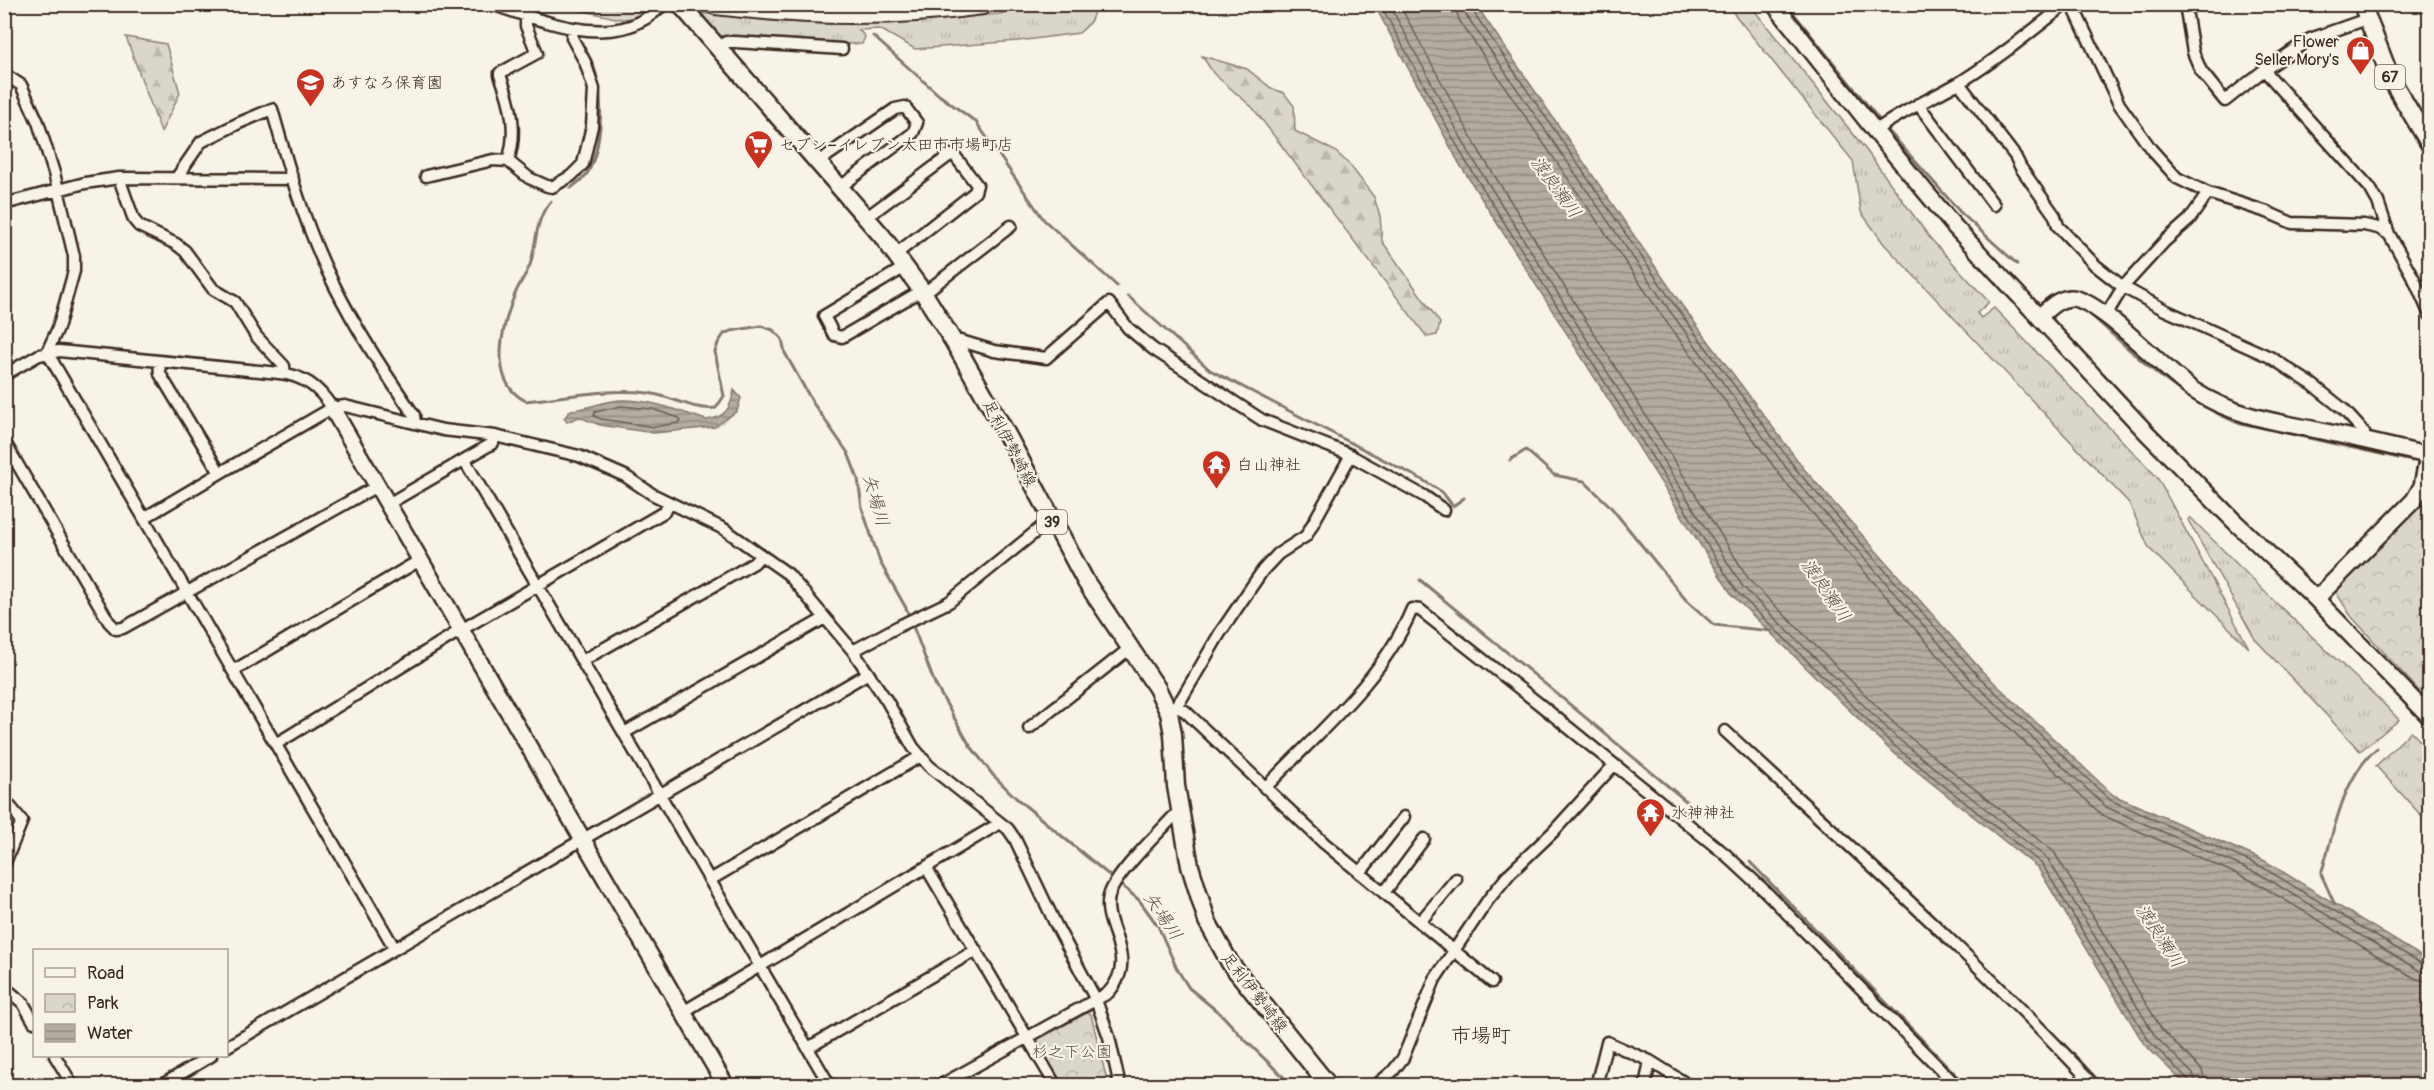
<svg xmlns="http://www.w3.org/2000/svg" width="2434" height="1090" font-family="Pangolin,'Klee One',sans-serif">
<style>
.grass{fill:url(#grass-tufts);stroke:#8b8074;stroke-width:1.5}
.forest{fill:url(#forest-firs);stroke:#8b8074;stroke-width:1.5}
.park{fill:url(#park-crowns);stroke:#8b8074;stroke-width:1.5}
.water{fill:url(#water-rules);stroke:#84786c;stroke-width:1.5}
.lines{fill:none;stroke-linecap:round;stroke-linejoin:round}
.shore{stroke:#6b5e52;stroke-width:1.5}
.stream{stroke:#84786c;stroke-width:3}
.street-casing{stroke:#3b2a1e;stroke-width:15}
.secondary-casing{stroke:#3b2a1e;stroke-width:20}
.primary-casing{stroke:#3b2a1e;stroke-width:21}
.highway-casing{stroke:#3b2a1e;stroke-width:24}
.street{stroke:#f7f3e8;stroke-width:10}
.secondary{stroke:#f7f3e8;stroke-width:15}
.primary{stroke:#f7f3e8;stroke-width:16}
.highway{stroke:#f7f3e8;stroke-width:20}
.labels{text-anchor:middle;stroke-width:4.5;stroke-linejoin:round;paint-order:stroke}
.shield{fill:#f7f3e8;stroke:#73665b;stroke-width:1.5}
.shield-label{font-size:15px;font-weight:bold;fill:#3b2a1e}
.poi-label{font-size:16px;fill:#3b2a1e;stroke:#f7f3e8;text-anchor:start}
.street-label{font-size:16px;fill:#3b2a1e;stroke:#f7f3e8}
.park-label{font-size:16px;fill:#5b4c41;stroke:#f7f3e8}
.water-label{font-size:18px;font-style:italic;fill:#5f5145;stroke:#f7f3e8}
.quarter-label{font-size:20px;fill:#3b2a1e;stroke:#f7f3e8}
</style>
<defs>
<pattern id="grass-tufts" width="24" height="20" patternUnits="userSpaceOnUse" patternTransform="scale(1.5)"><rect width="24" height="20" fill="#dbd6cb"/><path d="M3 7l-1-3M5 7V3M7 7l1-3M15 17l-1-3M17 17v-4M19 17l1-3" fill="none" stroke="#bdb8ae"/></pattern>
<pattern id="forest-firs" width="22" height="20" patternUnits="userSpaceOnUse" patternTransform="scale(1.5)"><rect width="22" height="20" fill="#dbd6cb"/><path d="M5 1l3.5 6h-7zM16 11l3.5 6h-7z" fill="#bdb8ae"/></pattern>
<pattern id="park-crowns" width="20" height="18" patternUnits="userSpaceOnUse" patternTransform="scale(1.5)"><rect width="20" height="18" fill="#dbd6cb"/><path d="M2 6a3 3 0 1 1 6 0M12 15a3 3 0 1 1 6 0" fill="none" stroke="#bdb8ae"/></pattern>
<pattern id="water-rules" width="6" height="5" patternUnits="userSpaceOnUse" patternTransform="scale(1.5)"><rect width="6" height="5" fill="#b4aca0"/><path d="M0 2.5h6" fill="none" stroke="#948c82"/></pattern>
</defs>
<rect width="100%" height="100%" fill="#f7f3e8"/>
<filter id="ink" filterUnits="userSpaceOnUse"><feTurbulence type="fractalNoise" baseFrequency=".0167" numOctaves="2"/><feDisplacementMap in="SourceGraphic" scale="12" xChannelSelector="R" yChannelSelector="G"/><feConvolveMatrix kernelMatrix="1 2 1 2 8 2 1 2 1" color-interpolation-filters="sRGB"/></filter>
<g filter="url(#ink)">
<path class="grass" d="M557,5h87l-7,13 -17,1z
M1063,5h31c1,12 -5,20 -15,28l-61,8 -103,8 -35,-20 -21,1 6,7 -3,7 -53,-1 -89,-7 -22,-23 86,9 56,2 75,-2 83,-8z
M1727,5h23l116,145 64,88 58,63v2l-11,10 4,5 13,-10 163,169 92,171 -100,-100 -20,-45 -245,-259 -23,-32 -8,-51z
M2190,517l86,86 106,99 17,18 -39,31 -105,-112 -67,-119z
M2411,731l18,20v73l-53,-58z"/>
<path class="forest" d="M126,37l40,7 14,49 -19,39z
M1202,56l45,13 24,19 13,5 10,13 1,25 40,20 15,14 24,32 6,19 2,25 58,82 -3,12 -10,2 -174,-229 -39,-34z"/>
<path class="park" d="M2429,477v225l-78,-86 -14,-22 6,-14z
M1087,1013l4,1 17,71h-47l-24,-41 2,-6z"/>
<path class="water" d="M1372,5h104l207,302 121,162 179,203 130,123 152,66 164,100v124h-243l-42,-41 -106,-176 -149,-119 -157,-154 -273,-432 -83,-155z
M734,390l7,8 -4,13 -22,16 -61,6 -54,-8 -21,-8 -12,5 -3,-4 7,-8c18,-1 34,-10 52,-10 29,0 56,11 83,20 19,-2 25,-12 28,-30z"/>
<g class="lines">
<path class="shore" d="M1380,4l85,156 272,432 155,152 150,120 107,177 39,38 2,7
M1389,4l82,152 272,431 154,151 151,121 107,177 38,38 4,12
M1399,4l80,147 271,430 153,151 151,120 108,178 40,40 4,16
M1455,4l4,16 206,300 121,163 181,205 135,127 153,67 161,97 14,3
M1464,4l2,11 206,299 121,163 180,205 133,125 153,67 161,97 10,2
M1471,4l1,6 206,300 121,163 179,203 132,124 152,67 162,98 6,1
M621,406l31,3 27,9 2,3 -3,2 -24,4 -53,-8 -7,-3 1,-4z"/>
<path class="stream" d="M513,4l49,17
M1786,4l95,118
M873,36l66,59 37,27 68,98 73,66
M1885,127l75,85 57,52
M571,188c6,-5 14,-10 17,-16 17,-31 18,-95 -4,-123
M551,201c-16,17 -14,42 -21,64 -4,10 -11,19 -15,29 -13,32 -28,88 11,107 40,-4 83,-13 122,-8 23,3 46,18 68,15l8,-12 -9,-44 3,-9 6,-9 7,-3 30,-5 12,4 9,9 3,14 28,50 35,50 10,26 4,29 18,54 26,46 29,76 34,60 24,31 23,23 123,102 19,26 19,43 12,19 34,28 21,23 49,47
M1128,296l82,74 211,109 21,13 11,14 11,-8
M2092,316c45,40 87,83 144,106l176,39
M1510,460l16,-10 28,25 30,6 26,25 76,94 28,25 58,6
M1420,580l266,221
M1750,862l217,224
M2335,905l-14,-31c14,-44 20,-94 56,-126"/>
<defs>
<path id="street" d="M491,4c42,14 108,41 150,17 9,-4 16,-11 23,-17
M2072,4l47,100 32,45 26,29 31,15 59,19 25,11 72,2 14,3 11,6
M2185,4l8,48 8,19 24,30 39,-31 46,-31 57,-20
M718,49l8,-7h9l107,7
M2264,70l106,118 8,14 11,32 25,45 16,36
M4,74l17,11 17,37 16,51 20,83v15l-10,36 -6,21 -11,24
M1959,83l56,73 6,12 34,48 3,10 37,39 28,22 -17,28
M1918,104l76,101
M1875,131c27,-20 58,-33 87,-50 37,-23 70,-50 104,-77
M508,161c10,-29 3,-58 -8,-86v-2l37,-20 -11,-27v-11
M818,162l77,-53 10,-2 12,16 -4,10 -73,54
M426,176l67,-16 15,1 21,17 18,8 5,1 19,-11 12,-12 9,-38 2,-37 -9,-27 -13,-24 1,-9
M177,177l24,-35 38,-19 33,-14c15,53 30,107 53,157 24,53 56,102 89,149l1,8
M119,178l15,42 5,6 37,18 9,7 28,38 22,13 21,34 28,30 1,8
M2208,193l-19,27 -24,21 -42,46 42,23 105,47 43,28 30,24 21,23v8
M4,204l81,-21 34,-5 174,1
M867,217l83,-62 5,1 22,29 -2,7 -79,62
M905,267l-81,49 10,19 8,2 72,-42 14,-5 83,-64
M955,344l6,-3 33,10 52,7 63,-55 19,25 25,21 109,71 84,33 78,43 20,14
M47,352l348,597
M4,375l35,-20 20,-4 220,22c23,2 41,15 53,35
M4,441l105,181 7,7 7,-1 254,-142
M465,461l365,625
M220,473l112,-65 13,-2 98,24 52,6 84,20 46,20 27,18 72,35 64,45 65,77 34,50 26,46 16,19 79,63 7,10 40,84 41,77 13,37 11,49
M388,504l105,-61 2,-7
M144,518l76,-45 -60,-99 -1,-13
M853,651l46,-25 50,-24 95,-77 8,-3
M582,661l172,-98 7,-8
M233,671l187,-111
M1176,707l9,4 139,132 168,139
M1172,710l10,-12 38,-65 43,-63 15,-16 28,-18 45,-81
M1029,728l100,-79
M1725,731c125,116 254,230 370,355
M624,733l201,-115
M276,744l185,-114 203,-118 6,-8
M1265,788c52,-55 117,-107 147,-179l8,1 118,93 187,151 40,37 192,195
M4,799l18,22 -18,44
M926,867l130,219
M1360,873l44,-56
M710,880l211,-124
M1384,893l40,-54
M1420,922l36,-43
M4,987l19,16 11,19
M683,1012l317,-189
M226,1047l641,-373
M808,1048l168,-98
M55,1056l18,30
M160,1086l51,-30
M939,1086l169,-93c33,-36 -7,-66 1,-97 6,-22 48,-61 64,-79l8,-3
M1375,1086l18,-15 10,-13 32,-79 53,-79 22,-27 43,-41 61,-67
M1596,1086l11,-44 43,19 40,25
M1645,1086l5,-25"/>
<path id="secondary" d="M1774,4l101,127 79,95 192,206 89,90 81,77 114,118
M2039,317c9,-8 18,-18 31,-19 27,-2 96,74 123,92 39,26 84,32 129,41 36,8 72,16 108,25
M332,408l394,678
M2316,599l98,-99 8,-14 6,-30"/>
<path id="primary" d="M680,4l202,232 41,56 32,52 51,89 80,149 71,106 12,25 4,21 3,52 14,80 17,55 23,42 99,123
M2362,4l29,75 39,66"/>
<path id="highway" d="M716,4c93,11 174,13 266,0"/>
</defs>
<use href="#street" class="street-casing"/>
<use href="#secondary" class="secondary-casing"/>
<use href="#primary" class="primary-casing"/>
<use href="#highway" class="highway-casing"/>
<use href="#street" class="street"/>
<use href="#secondary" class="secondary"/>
<use href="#primary" class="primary"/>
<use href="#highway" class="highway"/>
</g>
</g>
<defs>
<symbol id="shop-pin" viewBox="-11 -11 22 30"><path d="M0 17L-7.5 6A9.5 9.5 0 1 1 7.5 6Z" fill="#c8321e" stroke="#f7f3e8"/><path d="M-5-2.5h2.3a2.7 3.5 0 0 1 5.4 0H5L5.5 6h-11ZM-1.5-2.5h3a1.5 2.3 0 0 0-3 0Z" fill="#fff"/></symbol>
<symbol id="school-pin" viewBox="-11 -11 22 30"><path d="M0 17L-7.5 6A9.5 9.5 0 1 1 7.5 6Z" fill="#c8321e" stroke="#f7f3e8"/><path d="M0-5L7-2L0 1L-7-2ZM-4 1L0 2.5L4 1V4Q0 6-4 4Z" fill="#fff"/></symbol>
<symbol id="supermarket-pin" viewBox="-11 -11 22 30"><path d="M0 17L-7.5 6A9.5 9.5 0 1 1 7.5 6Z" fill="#c8321e" stroke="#f7f3e8"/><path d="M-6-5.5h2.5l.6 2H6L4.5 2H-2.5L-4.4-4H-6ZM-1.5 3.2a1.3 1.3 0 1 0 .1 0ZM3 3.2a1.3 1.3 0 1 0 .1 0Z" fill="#fff"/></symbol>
<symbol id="temple-pin" viewBox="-11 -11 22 30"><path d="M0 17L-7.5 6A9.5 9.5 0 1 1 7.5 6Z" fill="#c8321e" stroke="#f7f3e8"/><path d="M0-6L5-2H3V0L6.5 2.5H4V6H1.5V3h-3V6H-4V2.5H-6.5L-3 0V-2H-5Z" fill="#fff"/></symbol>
</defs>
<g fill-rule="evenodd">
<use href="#shop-pin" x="2344" y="34" width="33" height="45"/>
<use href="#school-pin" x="294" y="66" width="33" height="45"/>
<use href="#supermarket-pin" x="742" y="128" width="33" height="45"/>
<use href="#temple-pin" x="1200" y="448" width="33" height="45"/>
<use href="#temple-pin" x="1634" y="796" width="33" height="45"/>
</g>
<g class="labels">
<g class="shield">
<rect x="2375" y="65" width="30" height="24" rx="4.5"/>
<rect x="1037" y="510" width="30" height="24" rx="4.5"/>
</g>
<g class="shield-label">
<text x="2390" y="82">67</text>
<text x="1052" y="527">39</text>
</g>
<g class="poi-label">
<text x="2339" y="47" text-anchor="end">Flower<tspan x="2339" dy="18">Seller Mory's</tspan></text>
<text x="331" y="88">あすなろ保育園</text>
<text x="779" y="150">セブン−イレブン太田市市場町店</text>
<text x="1237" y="470">白山神社</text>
<text x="1671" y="818">水神神社</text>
</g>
<g class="street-label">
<text transform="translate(1010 443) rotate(62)" y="6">足利伊勢崎線</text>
<text transform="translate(1255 992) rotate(52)" y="6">足利伊勢崎線</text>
</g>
<g class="park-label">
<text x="1072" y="1057">杉之下公園</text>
</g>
<g class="water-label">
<text transform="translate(1556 187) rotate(54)" y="6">渡良瀬川</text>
<text transform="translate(876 500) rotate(74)" y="6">矢場川</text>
<text transform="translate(1826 590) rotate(55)" y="6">渡良瀬川</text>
<text transform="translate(1163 916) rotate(56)" y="6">矢場川</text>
<text transform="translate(2160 936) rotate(57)" y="6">渡良瀬川</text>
</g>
<g class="quarter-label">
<text x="1481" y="1042">市場町</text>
</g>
</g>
<rect width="2434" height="1090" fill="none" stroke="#f7f3e8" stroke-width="24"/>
<rect x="12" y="12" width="2410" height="1066" fill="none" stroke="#3b2a1e" stroke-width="2" filter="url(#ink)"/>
<rect x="33" y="949" width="195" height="108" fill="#f7f3e8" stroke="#aca397" stroke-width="1.5"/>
<rect x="45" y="968" width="30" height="9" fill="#f7f3e8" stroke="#aca397" stroke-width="1.5"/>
<text x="87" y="979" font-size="18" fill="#3b2a1e">Road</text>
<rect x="45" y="994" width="30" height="18" fill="url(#park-crowns)" stroke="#aca397" stroke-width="1.5"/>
<text x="87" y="1009" font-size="18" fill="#3b2a1e">Park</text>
<rect x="45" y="1024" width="30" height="18" fill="url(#water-rules)" stroke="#aca397" stroke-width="1.5"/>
<text x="87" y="1039" font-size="18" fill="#3b2a1e">Water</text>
</svg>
